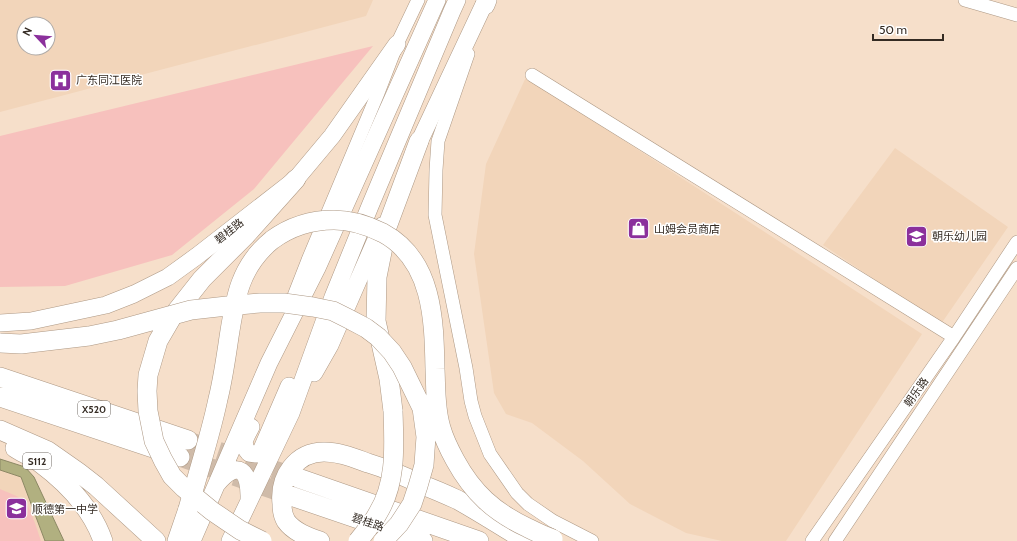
<svg xmlns="http://www.w3.org/2000/svg" width="1017" height="541" font-family="Cabin,'Noto Sans SC',sans-serif">
<style>
.built{fill:#f2d5ba;fill-rule:evenodd}
.green{fill:#f7c1bd}
.water{fill:#b1b080;stroke:#8c8864}
.lines{fill:none;stroke-linecap:round;stroke-linejoin:round}
.highway-tunnel{stroke:#cfbba9;stroke-width:19;stroke-dasharray:19 10;stroke-linecap:butt}
.minor-casing{stroke:#ad9884;stroke-width:14}
.major-casing{stroke:#ad9884;stroke-width:18}
.highway-casing{stroke:#ad9884;stroke-width:20}
.minor{stroke:#fff;stroke-width:13}
.major{stroke:#fff;stroke-width:17}
.highway{stroke:#fff;stroke-width:19}
.highway-bridge-casing{stroke:#ad9884;stroke-width:20;stroke-linecap:butt}
.highway-bridge{stroke:#fff;stroke-width:19}
.labels{text-anchor:middle;stroke-width:3;stroke-linejoin:round;paint-order:stroke}
.shield{fill:#fff;stroke:#716b65;stroke-width:1}
.shield-label{font-size:10px;font-weight:bold;fill:#342b23}
.poi-label{font-size:11px;fill:#342b23;stroke:#fff;text-anchor:start}
.street-label{font-size:11px;fill:#342b23;stroke:#fff}
</style>
<rect width="100%" height="100%" fill="#f6dfca"/>
<path class="built" d="M0,0h373l-7,16 -366,96zM24,24h24v24h-24z
M526,77l396,257 -136,207h-64l-36,-8 -56,-29 -47,-43 -51,-38 -26,-9 -12,-21 -20,-139 12,-90z
M895,148l113,79 -67,97 -118,-79z
M0,470l21,7 24,64h-45z"/>
<path class="green" d="M373,46l-119,143 -82,66 -107,31 -65,1v-151z
M0,489c7,3 18,7 23,11 7,6 15,32 18,41h-41z"/>
<path class="water" d="M0,459l25,8 9,10 30,64h-19l-24,-64 -21,-7z"/>
<g class="lines">
<path class="highway-tunnel" d="M191,442l107,36
M180,457l111,39"/>
<defs>
<path id="minor" d="M965,0l52,15
M468,54l-30,87 -2,29 -1,45 31,153 5,33 4,15 15,38 27,39 11,11 25,17 39,20
M532,75l422,262
M290,306l18,-46 70,-167 19,-49 21,-44
M812,541l142,-204 63,-95
M835,541l182,-273"/>
<path id="major" d="M414,153l72,-153
M0,323l31,-2 75,-16 28,-11 34,-17 29,-21 99,-77 36,-43 65,-92
M314,373l16,-28 52,-119
M251,427c-5,10 -11,16 -2,26l7,1 5,-3 28,-65
M217,484c22,-26 33,-13 32,16
M192,541l77,-178 48,-95 120,-268
M230,541l61,-128 42,-116 37,-91 82,-195 5,-11"/>
<path id="highway" d="M485,5l2,-5
M172,317l30,-38 44,-44 50,-56
M0,377l188,63
M0,397l180,60
M393,411l-4,-32 -13,-58 1,-44 10,-50 32,-86
M0,430l48,21 30,21 18,14 60,55
M15,448c8,5 17,9 24,14 27,20 53,47 64,79
M298,478l181,63
M291,496l132,45
M177,541l11,-32
M320,541c-12,-4 -26,-9 -34,-20 -3,-5 -4,-12 -4,-17 -3,-27 14,-52 42,-52 16,0 30,6 44,11 20,6 38,14 57,23 11,4 22,9 33,14 23,13 45,27 68,41"/>
</defs>
<use href="#minor" class="minor-casing"/>
<use href="#major" class="major-casing"/>
<use href="#highway" class="highway-casing"/>
<use href="#minor" class="minor"/>
<use href="#major" class="major"/>
<use href="#highway" class="highway"/>
<defs>
<path id="highway-bridge" d="M172,317l-14,24 -10,34 -1,16 1,20 6,30 9,19 9,16 12,12 28,23 28,19 22,11
M0,343l21,1 68,-8 29,-6 73,-20 36,-4 33,-3h24l29,4 20,4 14,7 19,10 12,9 14,15 10,15 20,41 4,29 -1,13 -1,15 -6,21 -6,18 -13,20 -16,17
M188,509c10,-36 22,-72 30,-110 5,-20 8,-41 11,-62 6,-39 11,-71 43,-97 19,-14 39,-20 62,-20 17,0 35,6 49,13 50,27 51,87 52,136 1,20 0,40 6,59 3,11 8,21 14,32 18,33 39,52 73,68 8,4 16,8 25,11
M358,541c7,-9 15,-18 20,-28 19,-31 16,-68 15,-102"/>
</defs>
<use href="#highway-bridge" class="highway-bridge-casing"/>
<use href="#highway-bridge" class="highway-bridge"/>
</g>
<defs>
<symbol id="hospital-square" viewBox="-11 -11 22 22"><rect x="-9" y="-9" width="18" height="18" rx="4" fill="#8b309c" stroke="#fff"/><path d="M-5-5h3v3.5h4V-5h3V5h-3V1.5h-4V5h-3Z" fill="#fff"/></symbol>
<symbol id="shop-square" viewBox="-11 -11 22 22"><rect x="-9" y="-9" width="18" height="18" rx="4" fill="#8b309c" stroke="#fff"/><path d="M-5-2.5h2.3a2.7 3.5 0 0 1 5.4 0H5L5.5 6h-11ZM-1.5-2.5h3a1.5 2.3 0 0 0-3 0Z" fill="#fff"/></symbol>
<symbol id="school-square" viewBox="-11 -11 22 22"><rect x="-9" y="-9" width="18" height="18" rx="4" fill="#8b309c" stroke="#fff"/><path d="M0-5L7-2L0 1L-7-2ZM-4 1L0 2.5L4 1V4Q0 6-4 4Z" fill="#fff"/></symbol>
</defs>
<g fill-rule="evenodd">
<use href="#hospital-square" x="48" y="68" width="25" height="25"/>
<use href="#shop-square" x="626" y="216" width="25" height="25"/>
<use href="#school-square" x="904" y="224" width="25" height="25"/>
<use href="#school-square" x="4" y="496" width="25" height="25"/>
</g>
<g class="labels">
<g class="shield">
<rect x="78" y="401" width="32" height="16" rx="3"/>
<rect x="23" y="453" width="28" height="16" rx="3"/>
</g>
<g class="shield-label">
<text x="94" y="413">X520</text>
<text x="37" y="465">S112</text>
</g>
<g class="poi-label">
<text x="76" y="84">广东同江医院</text>
<text x="654" y="233">山姆会员商店</text>
<text x="932" y="240">朝乐幼儿园</text>
<text x="32" y="513">顺德第一中学</text>
</g>
<g class="street-label">
<text transform="translate(229 231) rotate(-38)" y="4">碧桂路</text>
<text transform="translate(916 392) rotate(-55)" y="4">朝乐路</text>
<text transform="translate(368 522) rotate(19)" y="4">碧桂路</text>
</g>
</g>
<g transform="translate(36 36) rotate(296)"><circle r="19" fill="#ffffff" stroke="#aeaaa7"/>
<path d="M0-3L7 15L0 10L-7 15Z" fill="#8b309c"/>
<text y="-6" font-size="11" font-weight="bold" text-anchor="middle" fill="#342b23">N</text>
</g>
<path d="M873 34v6h70v-6" fill="none" stroke="#342b23" stroke-width="2"/>
<text x="879" y="34" font-size="12" fill="#342b23" stroke="#ffffff" stroke-width="3" paint-order="stroke">50 m</text>
</svg>
